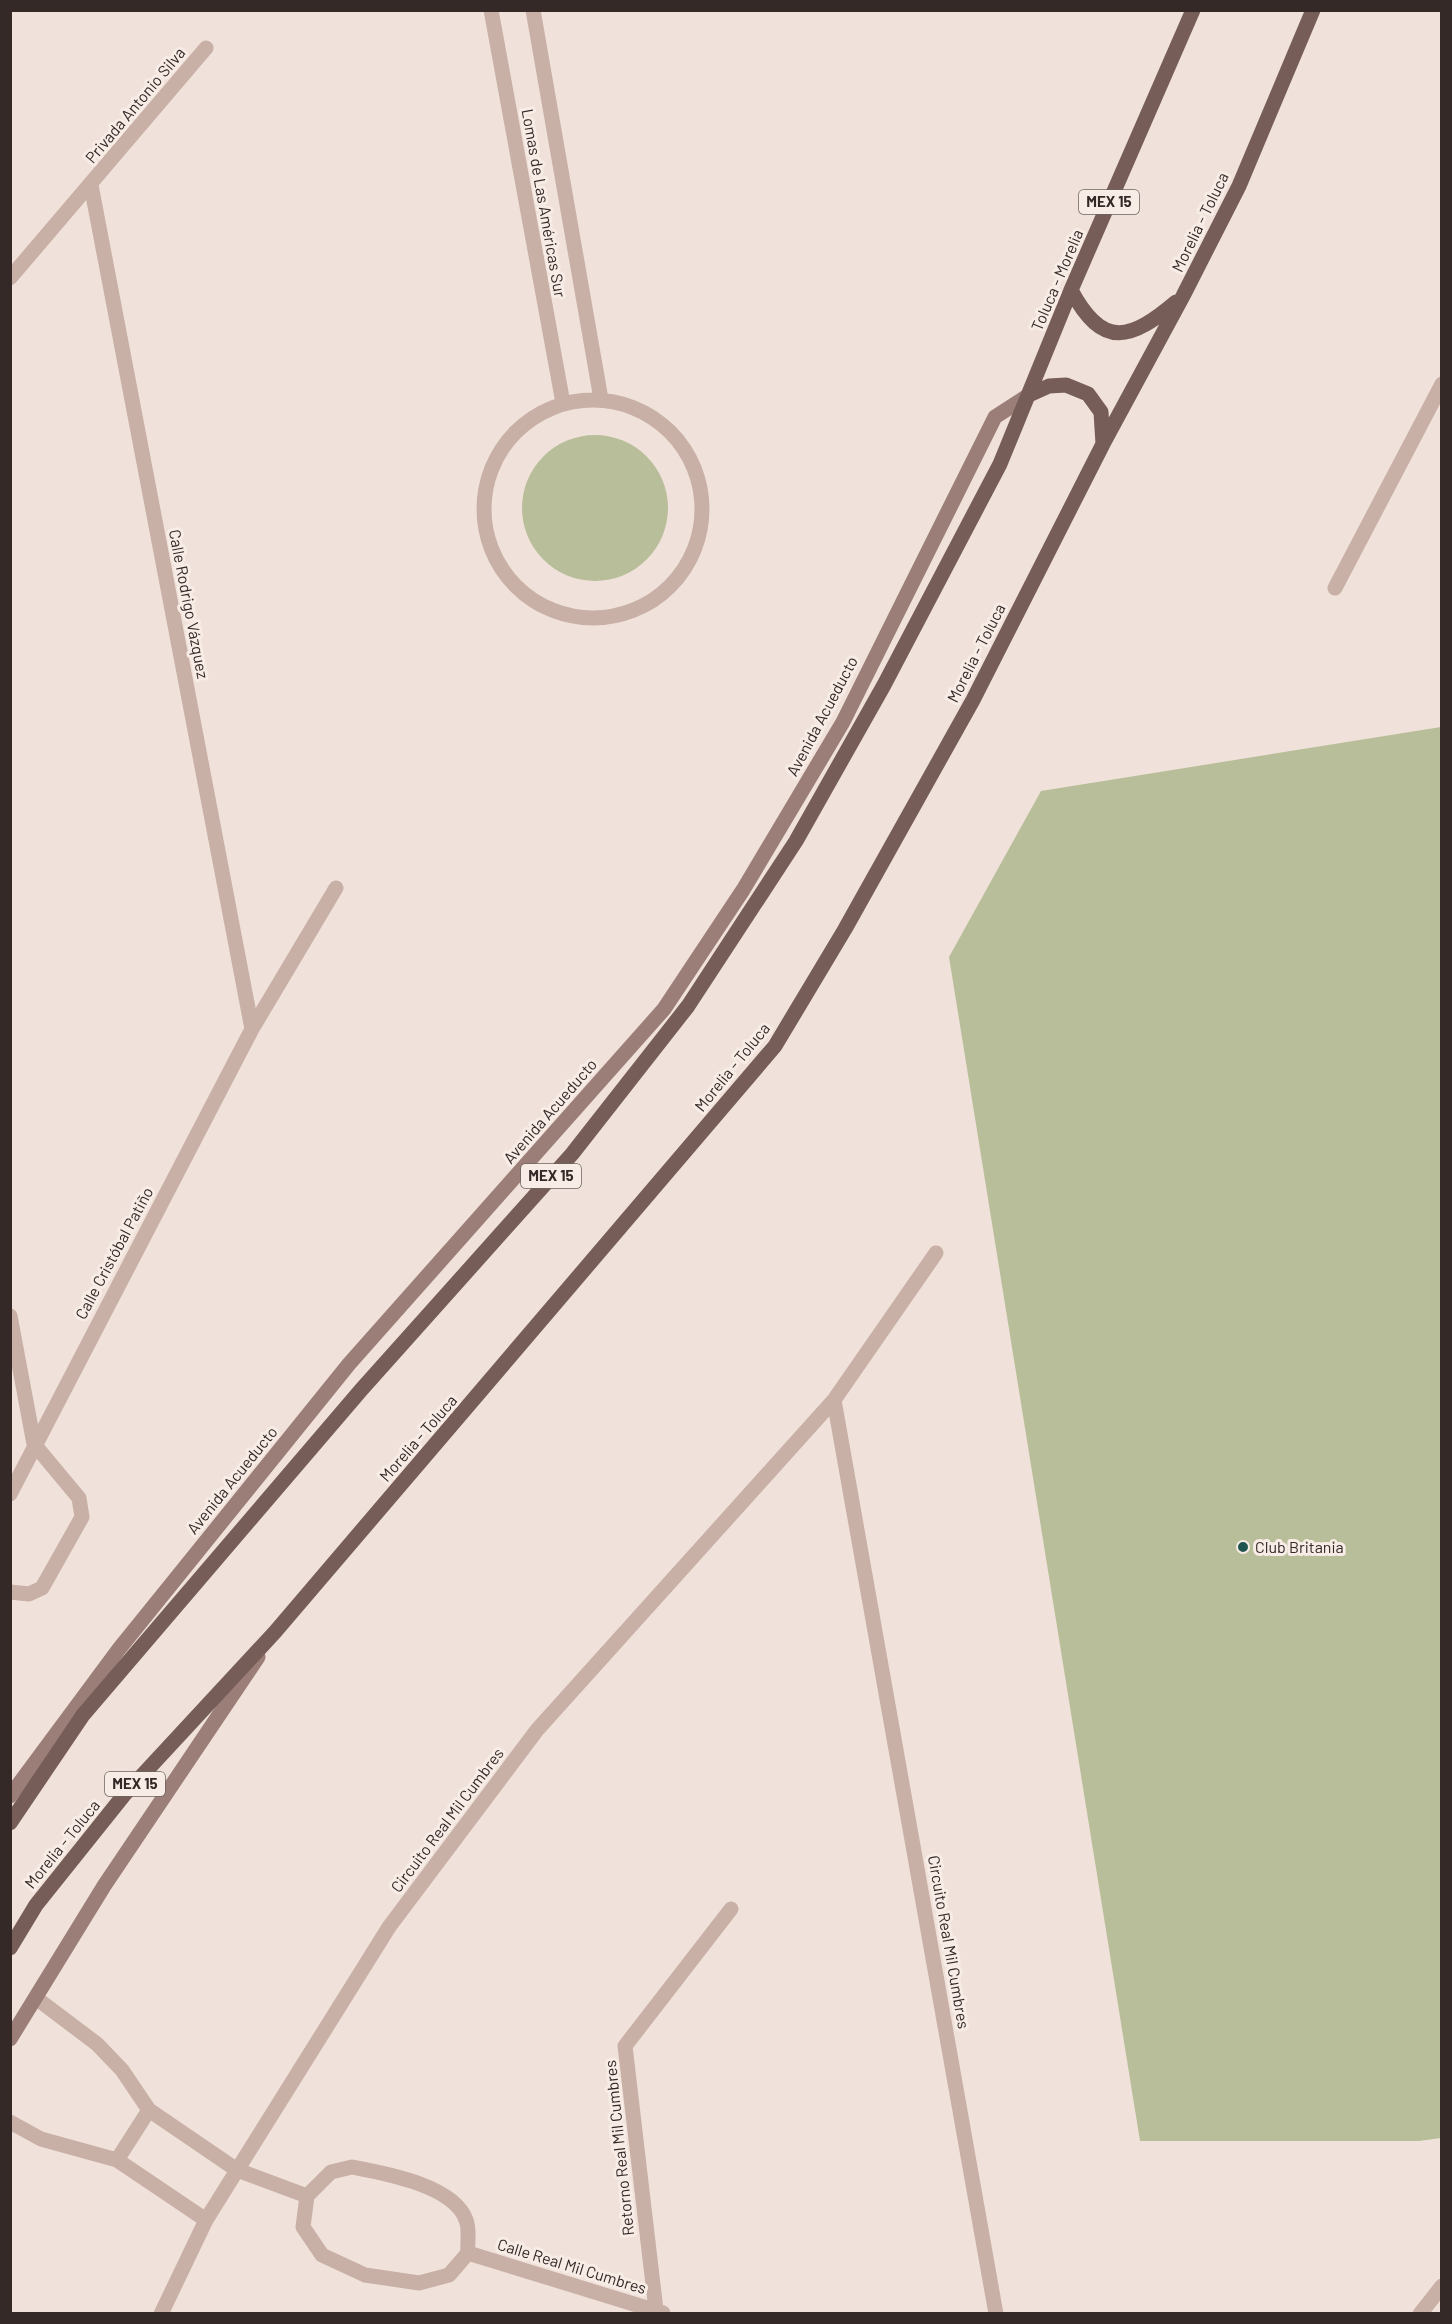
<svg xmlns="http://www.w3.org/2000/svg" width="1452" height="2324" font-family="Barlow,sans-serif">
<style>
.green{fill:#b9be9a}
.lines{fill:none;stroke-linecap:round;stroke-linejoin:round}
.street{stroke:#c8b0a6;stroke-width:15}
.secondary{stroke:#9b7e78;stroke-width:15}
.primary{stroke:#765d58;stroke-width:15}
.poi-dot{fill:#1e544e;stroke:#f8ece6;stroke-width:2}
.labels{text-anchor:middle;stroke-width:6;stroke-linejoin:round;paint-order:stroke}
.shield{fill:#f8ece6;stroke:#6f6460;stroke-width:1.5}
.shield-label{font-size:15px;font-weight:bold;fill:#342927}
.street-label{font-size:16px;fill:#342927;stroke:#f8ece6}
.poi-label{font-size:16px;fill:#342927;stroke:#f8ece6;text-anchor:start}
</style>
<rect width="100%" height="100%" fill="#f0e2da"/>
<path class="green" d="M522 508a73 73 0 1 1 146 0a73 73 0 1 1-146 0Z
M1441,727v1411l-22,3h-279l-191,-1184 92,-166z"/>
<g class="lines">
<path class="street" d="M491,10l72,393
M533,10l68,389
M91,185l161,844
M10,278l196,-230
M484 509a109 109 0 1 1 218 0a109 109 0 1 1-218 0Z
M1335,588l107,-204
M10,1316l24,128 45,54 3,19 -40,71 -13,6 -19,-2
M834,1400l162,914
M10,1494l242,-465 84,-141
M36,1998l61,46 25,26 27,40 88,60 70,26
M10,2122l31,17 76,21 89,60
M117,2160l32,-50
M352,2167c31,6 102,18 114,53 4,9 1,23 2,33l-19,22 -30,8 -54,-8 -43,-20 -19,-28 4,-31 24,-24z
M468,2253l195,60
M656,2310l-31,-264 106,-137
M161,2314l45,-94 183,-293 148,-197 297,-330 102,-147
M1420,2314l22,-28"/>
<path class="secondary" d="M10,1796l109,-147 230,-285 315,-355 79,-119 100,-168 152,-305 34,-22
M10,2039l94,-153 154,-229"/>
<path class="primary" d="M1071,290c32,60 60,50 105,12
M1029,395l20,-9 17,-1 22,9 13,18 2,32
M10,1823l73,-108 278,-325 211,-236 116,-148 108,-165 88,-156 116,-221 71,-174 122,-280
M10,1948l26,-43 88,-110 151,-163 500,-586 70,-117 128,-229 130,-256 80,-148 56,-110 74,-176"/>
</g>
<circle class="poi-dot" cx="1243" cy="1547" r="6"/>
<g class="labels">
<g class="shield">
<rect x="1079" y="190" width="60" height="24" rx="4.5"/>
<rect x="521" y="1164" width="60" height="24" rx="4.5"/>
<rect x="105" y="1772" width="60" height="24" rx="4.5"/>
</g>
<g class="shield-label">
<text x="1109" y="207">MEX 15</text>
<text x="551" y="1181">MEX 15</text>
<text x="135" y="1789">MEX 15</text>
</g>
<g class="street-label">
<text transform="translate(135 105) rotate(-50)" y="6">Privada Antonio Silva</text>
<text transform="translate(544 203) rotate(80)" y="6">Lomas de Las Américas Sur</text>
<text transform="translate(1200 222) rotate(-64)" y="6">Morelia - Toluca</text>
<text transform="translate(1057 280) rotate(-67)" y="6">Toluca - Morelia</text>
<text transform="translate(189 604) rotate(79)" y="6">Calle Rodrigo Vázquez</text>
<text transform="translate(976 653) rotate(-63)" y="6">Morelia - Toluca</text>
<text transform="translate(822 716) rotate(-62)" y="6">Avenida Acueducto</text>
<text transform="translate(732 1067) rotate(-51)" y="6">Morelia - Toluca</text>
<text transform="translate(550 1111) rotate(-49)" y="6">Avenida Acueducto</text>
<text transform="translate(114 1253) rotate(-62)" y="6">Calle Cristóbal Patiño</text>
<text transform="translate(418 1438) rotate(-49)" y="6">Morelia - Toluca</text>
<text transform="translate(232 1480) rotate(-51)" y="6">Avenida Acueducto</text>
<text transform="translate(447 1820) rotate(-53)" y="6">Circuito Real Mil Cumbres</text>
<text transform="translate(62 1844) rotate(-51)" y="6">Morelia - Toluca</text>
<text transform="translate(949 1942) rotate(80)" y="6">Circuito Real Mil Cumbres</text>
<text transform="translate(619 2148) rotate(-96)" y="6">Retorno Real Mil Cumbres</text>
<text transform="translate(572 2266) rotate(17)" y="6">Calle Real Mil Cumbres</text>
</g>
<g class="poi-label">
<text x="1255" y="1553">Club Britania</text>
</g>
</g>
<rect width="1452" height="2324" fill="none" stroke="#342927" stroke-width="24"/>
</svg>
